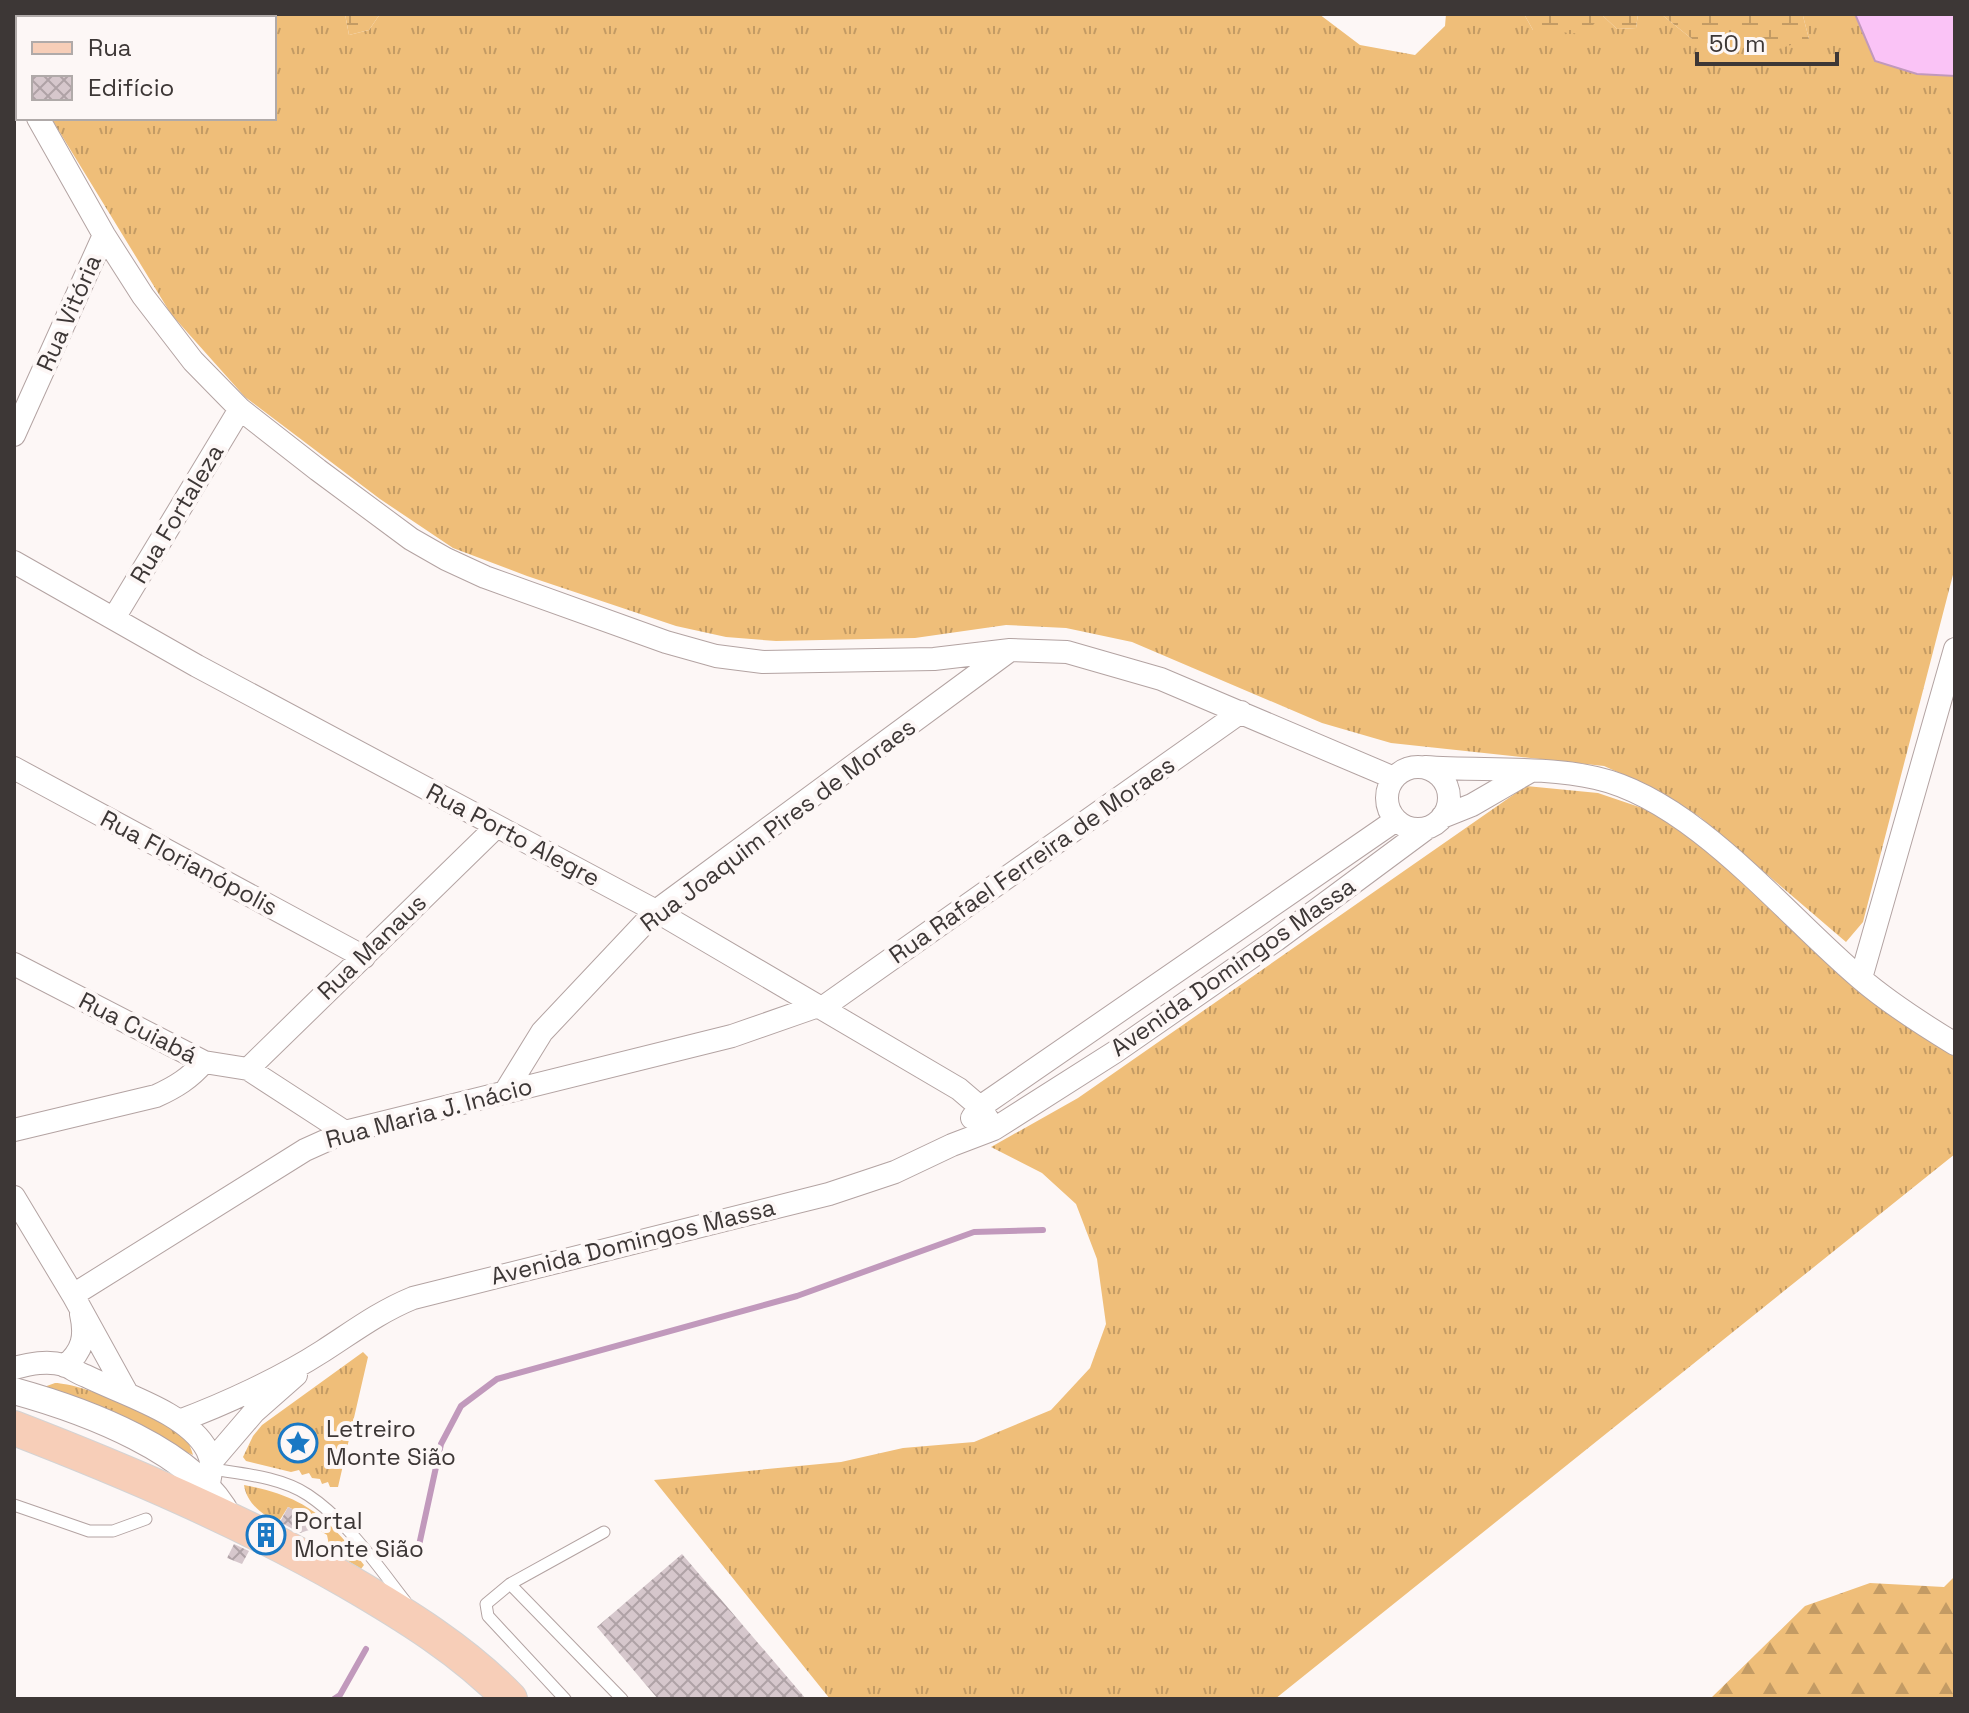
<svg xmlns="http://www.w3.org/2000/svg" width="1969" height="1713" font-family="'Space Grotesk',sans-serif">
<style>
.grass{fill:url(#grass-tufts)}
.forest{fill:url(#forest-firs)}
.wetland{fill:url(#wetland-marsh)}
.water{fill:#fac3f6;stroke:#c199bc;stroke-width:2}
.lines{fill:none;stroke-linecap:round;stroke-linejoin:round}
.stream{stroke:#c199bc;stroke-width:6}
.building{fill:url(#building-cross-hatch)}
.service-casing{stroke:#b3a3a2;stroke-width:13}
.minor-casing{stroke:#b3a3a2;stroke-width:24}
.tertiary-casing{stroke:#b3a3a2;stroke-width:28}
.primary-casing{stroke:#d4d3d3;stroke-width:36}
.service{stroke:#fff;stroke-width:11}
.minor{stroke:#fff;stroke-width:22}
.tertiary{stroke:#fff;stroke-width:26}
.primary{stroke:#f7ceb8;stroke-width:34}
.labels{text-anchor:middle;stroke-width:8;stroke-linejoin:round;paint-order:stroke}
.street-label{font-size:24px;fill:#3d3736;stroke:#fdf7f6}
.poi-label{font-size:24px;fill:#3d3736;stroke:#fdf7f6;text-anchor:start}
</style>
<defs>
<pattern id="grass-tufts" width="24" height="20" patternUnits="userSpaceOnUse" patternTransform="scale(2)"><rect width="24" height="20" fill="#efbe79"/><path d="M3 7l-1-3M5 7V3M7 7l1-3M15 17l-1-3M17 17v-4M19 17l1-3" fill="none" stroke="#c39b64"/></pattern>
<pattern id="forest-firs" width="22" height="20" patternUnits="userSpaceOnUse" patternTransform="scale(2)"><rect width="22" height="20" fill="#efbe79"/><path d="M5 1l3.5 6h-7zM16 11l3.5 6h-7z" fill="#c39b64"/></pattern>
<pattern id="wetland-marsh" width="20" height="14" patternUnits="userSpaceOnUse" patternTransform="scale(2)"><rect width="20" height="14" fill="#efbe79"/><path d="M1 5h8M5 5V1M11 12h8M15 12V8" fill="none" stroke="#c39b64"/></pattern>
<pattern id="building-cross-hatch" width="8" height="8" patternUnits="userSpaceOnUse" patternTransform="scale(2)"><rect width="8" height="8" fill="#d6c7cc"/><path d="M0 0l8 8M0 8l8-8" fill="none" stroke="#afa2a6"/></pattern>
</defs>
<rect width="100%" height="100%" fill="#fdf7f6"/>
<path class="grass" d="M14,14h331l4,21 20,-5 11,-16h939l41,31 55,10 30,-29 1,-12h78l9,16 69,-15 15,14 19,-1 2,-14h23l31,25h117l-6,-23 52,-2 20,47 42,13 38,2v491l-92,355 -17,20 -146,-125 -49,-30 -47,-21 -213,-23 -69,-20 -190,-81 -66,-14 -60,-3 -91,13 -139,3 -50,-4 -50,-11 -149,-50 -74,-28 -73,-49 -135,-102 -74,-83 -120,-196h223v-100h-256v16z
M1526,786l72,7 53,18 58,41 147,137 59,43 40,25v97l-680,545h-445l-176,-219 187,-18 62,-14 71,-6 77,-32 39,-42 16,-44 -9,-65 -21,-55 -34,-31 -51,-26 87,-49z
M363,1352l5,5 -30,130h-8l-2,-5 -6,2 -2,-5 -8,-1 -3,-5 -7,2 -3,-5 -8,2 -45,-11 -3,-4 10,-21 9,-11z
M55,1383c25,0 114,35 130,54 4,5 6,12 8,18l-149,-68z
M244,1485c60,11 84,32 120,80l-3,4 -31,-19 -3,-15 -25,-16 2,-5 -16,-7 -10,16c-16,-9 -31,-19 -34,-38z"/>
<path class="forest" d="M1955,1576v123h-245l95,-93 65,-23 74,4z"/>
<path class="wetland" d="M345,14h35l-11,16 -20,5z
M1524,14h114l-2,14 -19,1 -15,-14 -17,19 -52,-4z
M1661,14l142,2 6,23 -33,11 -84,-11z"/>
<path class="water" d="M1855,14h100v62l-38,-2 -42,-13z"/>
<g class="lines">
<path class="stream" d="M418,1550l23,-106 20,-38 36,-27 300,-83 177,-64 69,-2
M334,1699l6,-4 26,-46"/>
</g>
<path class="building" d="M288,1507l16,8 -2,4 4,-1 3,12 -9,3 -20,-11z
M234,1544l15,7 -7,13 -15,-6z
M682,1554l124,145h-148l-61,-72z"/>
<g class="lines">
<defs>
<path id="service" d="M212,1469c31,5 69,8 96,26 39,26 69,70 97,106
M14,1505l75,26h24l33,-12
M510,1584l112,115
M565,1699l-77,-83 -2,-12 24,-20 94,-52"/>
<path id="minor" d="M14,57l4,11
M38,118l66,117 39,61 50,65 47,48 78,61 93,69 35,20 39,18 181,65 50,14 47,6 171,-3 76,-9 57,2 94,27 233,99
M14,435l90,-200
M14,562l183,104 459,245 303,178 21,18 14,22
M114,618l126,-209
M1425,767c54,4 119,-1 171,11 98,22 188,136 264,200 29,25 62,46 95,66
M1387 798a31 31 0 1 1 62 0a31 31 0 1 1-62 0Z
M14,768l350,189
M1442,817l30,-12 57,-33
M14,964l190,98 44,7 97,63
M1861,978l94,-329
M822,1008l419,-296
M248,1069l248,-242
M505,1092l37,-60 114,-121 353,-260
M972,1118l8,-11 416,-287
M14,1130l142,-34c20,-9 34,-18 48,-34
M14,1197l59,98 54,98
M73,1295l232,-145 40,-18 387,-96 86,-30
M65,1366c18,-15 21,-30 16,-52
M14,1368c16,-4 33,-8 50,-3 7,3 14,8 22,11 36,18 102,37 121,74 7,13 4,24 1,37
M179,1421c46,-17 102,-43 144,-70 31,-20 56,-39 90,-53l416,-104 66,-22 57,-27 42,-16 121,-77 161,-112 151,-112
M212,1461l42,-49 42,-37"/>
<path id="tertiary" d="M14,1391c69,19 182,60 215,127"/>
<path id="primary" d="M14,1428c114,44 226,92 333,153 57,33 117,70 163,118"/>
</defs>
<use href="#service" class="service-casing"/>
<use href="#minor" class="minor-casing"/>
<use href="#tertiary" class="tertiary-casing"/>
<use href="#primary" class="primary-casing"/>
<use href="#service" class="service"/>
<use href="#minor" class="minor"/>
<use href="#tertiary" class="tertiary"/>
<use href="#primary" class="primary"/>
</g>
<defs>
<symbol id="sight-ring" viewBox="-11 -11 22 22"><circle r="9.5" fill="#fdf7f6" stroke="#1a78c4" stroke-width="1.5"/><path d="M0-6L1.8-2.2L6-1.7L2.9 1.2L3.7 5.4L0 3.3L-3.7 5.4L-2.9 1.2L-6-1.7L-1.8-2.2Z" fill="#1a78c4"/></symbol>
<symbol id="building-ring" viewBox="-11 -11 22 22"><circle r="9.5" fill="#fdf7f6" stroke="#1a78c4" stroke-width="1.5"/><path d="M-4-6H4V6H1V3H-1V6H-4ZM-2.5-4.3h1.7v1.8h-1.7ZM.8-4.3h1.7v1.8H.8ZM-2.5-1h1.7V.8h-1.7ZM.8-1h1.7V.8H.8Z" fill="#1a78c4"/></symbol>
</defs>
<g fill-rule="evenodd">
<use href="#sight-ring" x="276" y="1421" width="44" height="44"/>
<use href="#building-ring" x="244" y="1513" width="44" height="44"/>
</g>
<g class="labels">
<g class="street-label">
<text transform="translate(69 313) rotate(-66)" y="8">Rua Vitória</text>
<text transform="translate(177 514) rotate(-59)" y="8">Rua Fortaleza</text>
<text transform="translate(778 825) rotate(-37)" y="8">Rua Joaquim Pires de Moraes</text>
<text transform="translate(513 835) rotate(28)" y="8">Rua Porto Alegre</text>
<text transform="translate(1032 860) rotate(-35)" y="8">Rua Rafael Ferreira de Moraes</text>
<text transform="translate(189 863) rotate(28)" y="8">Rua Florianópolis</text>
<text transform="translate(372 947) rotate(-44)" y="8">Rua Manaus</text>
<text transform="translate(1233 967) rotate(-35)" y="8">Avenida Domingos Massa</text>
<text transform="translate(138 1028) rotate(27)" y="8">Rua Cuiabá</text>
<text transform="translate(429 1113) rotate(-15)" y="8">Rua Maria J. Inácio</text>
<text transform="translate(633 1242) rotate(-14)" y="8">Avenida Domingos Massa</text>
</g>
<g class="poi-label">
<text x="326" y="1437">Letreiro<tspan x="326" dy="28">Monte Sião</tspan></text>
<text x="294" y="1529">Portal<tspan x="294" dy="28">Monte Sião</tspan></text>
</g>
</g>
<rect width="1969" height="1713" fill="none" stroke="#3d3736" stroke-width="32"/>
<rect x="16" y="16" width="260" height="104" fill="#fdf7f6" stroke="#b0aaa9" stroke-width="2"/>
<rect x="32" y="42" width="40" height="12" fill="#f7ceb8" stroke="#b0aaa9" stroke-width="2"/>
<text x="88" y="56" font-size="24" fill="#3d3736">Rua</text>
<rect x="32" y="76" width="40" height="24" fill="url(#building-cross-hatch)" stroke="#b0aaa9" stroke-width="2"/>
<text x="88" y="96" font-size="24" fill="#3d3736">Edifício</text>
<path d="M1697 52v12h140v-12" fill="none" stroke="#3d3736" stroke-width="4"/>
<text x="1709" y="52" font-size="24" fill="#3d3736" stroke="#fdf7f6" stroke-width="6" paint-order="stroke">50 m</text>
</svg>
